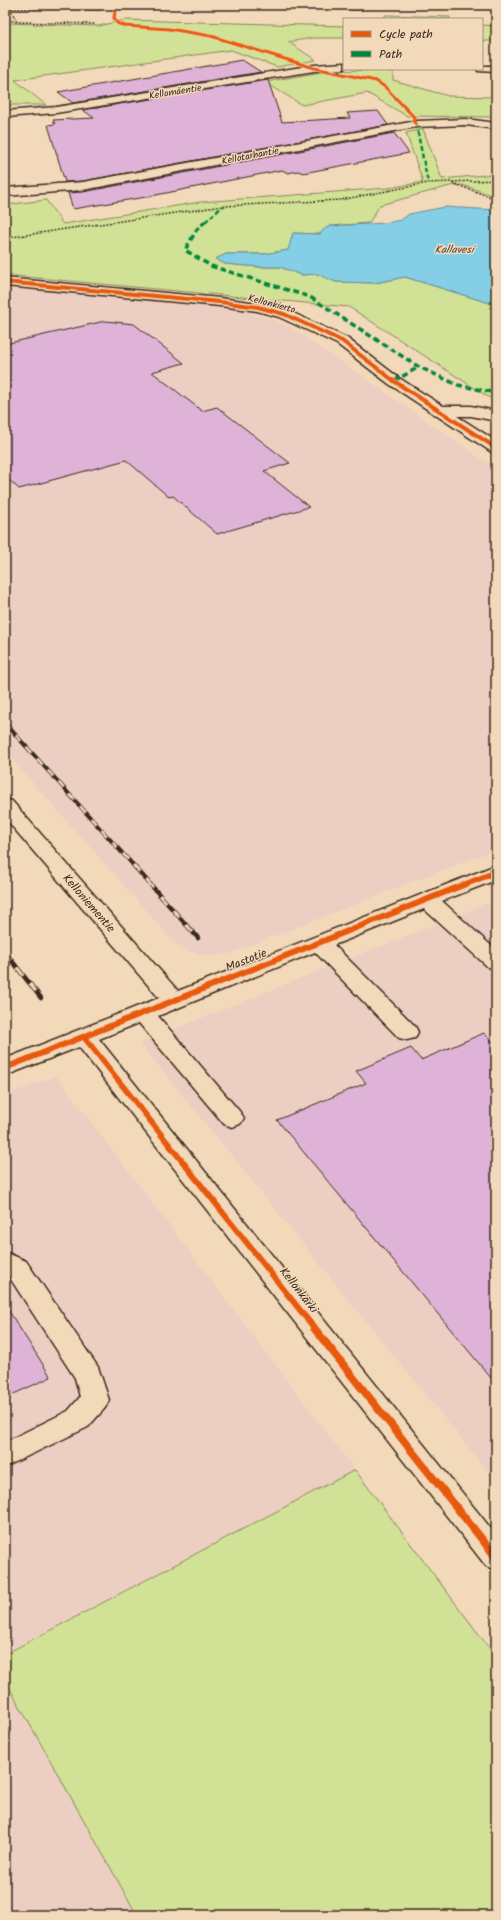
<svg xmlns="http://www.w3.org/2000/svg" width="501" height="1920" font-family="Kalam,sans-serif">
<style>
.built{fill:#eccec3}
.green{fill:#d1e195;stroke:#86865a}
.water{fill:#84cfe5;stroke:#678d95}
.building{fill:#dfb3d7;stroke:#3b2a1e}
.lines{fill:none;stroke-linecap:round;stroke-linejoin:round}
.minor-casing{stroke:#3b2a1e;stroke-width:3}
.path{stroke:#3b2a1e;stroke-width:1.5;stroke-dasharray:2 1.5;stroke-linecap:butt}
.minor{fill:#f2d9ba;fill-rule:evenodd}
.rail-far1-casing{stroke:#3b2a1e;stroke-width:4}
.rail-casing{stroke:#3b2a1e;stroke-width:4.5}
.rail-far1{stroke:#f2d9ba;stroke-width:2.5;stroke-dasharray:8;stroke-linecap:butt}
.rail{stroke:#f2d9ba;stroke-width:3;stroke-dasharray:10;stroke-linecap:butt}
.quiet-far1{stroke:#00873e;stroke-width:2.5;stroke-dasharray:5 2.5;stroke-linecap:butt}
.quiet{stroke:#00873e;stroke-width:3.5;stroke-dasharray:6 3.5;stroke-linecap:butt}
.cycleway-far3-casing{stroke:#f2d9ba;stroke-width:4.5}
.cycleway-far2-casing{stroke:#f2d9ba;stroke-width:5.5}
.cycleway-far1-casing{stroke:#f2d9ba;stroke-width:9}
.cycleway-casing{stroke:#f2d9ba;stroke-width:10}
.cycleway-far3{stroke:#e8590c;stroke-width:3}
.cycleway-far2{stroke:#e8590c;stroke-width:4}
.cycleway-far1{stroke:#e8590c;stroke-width:6}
.cycleway{stroke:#e8590c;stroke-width:8}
.labels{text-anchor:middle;stroke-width:3;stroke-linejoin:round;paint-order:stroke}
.far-street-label{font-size:10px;fill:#3b2a1e;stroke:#f2d9ba}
.far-water-label{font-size:11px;font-style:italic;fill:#46433c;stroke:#f2d9ba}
.street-label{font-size:12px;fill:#3b2a1e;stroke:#f2d9ba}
</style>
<rect width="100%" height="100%" fill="#f2d9ba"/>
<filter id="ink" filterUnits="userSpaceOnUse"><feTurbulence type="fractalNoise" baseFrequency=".025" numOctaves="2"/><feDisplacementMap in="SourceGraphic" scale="8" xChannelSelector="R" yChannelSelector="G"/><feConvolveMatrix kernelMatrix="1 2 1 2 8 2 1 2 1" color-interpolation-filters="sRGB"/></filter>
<g filter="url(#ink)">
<path class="built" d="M5,288l223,20 44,11 21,10 203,140v380l-268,105 -16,2 -21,-4 -14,-7 -172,-194z
M496,900v581l-356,-438z
M56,1076l299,394 -350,182v-556z
M5,1680l132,235h-132z"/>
<path class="green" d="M385,15l65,2v2h-65z
M124,20l220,6v12h-31l-25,4 28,18 -39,7 -46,-17 -216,30 31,25h-41v-82l94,3z
M482,25l14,1v15h-14z
M332,70l61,1v9l55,16 48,1v20l-89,-1 -40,-23 -65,12 -37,-23z
M423,129l19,50 54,-5v23l-33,-12 -13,1 -70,19 -11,18 -39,3 -10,8 -27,-1 -4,17 -25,4h-38l-10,5 9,5 34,3h21l21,8 16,-1 19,8 39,1 30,-6 91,28v97l-147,-95 -344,-32v-70l41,-5 17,24 138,-22 187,-14 35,-6 -17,-49z
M355,1470l141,187v258h-359l-132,-235v-26z"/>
<path class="water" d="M445,207l51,3v95l-91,-28 -30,6 -39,-1 -19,-8 -16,1 -21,-8h-21l-34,-3 -10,-5 11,-5h38l24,-4 5,-17 27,1 3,-4 7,-4 56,-3 15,-3 8,-6z"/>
<path class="building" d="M242,60l19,12 -188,31 -15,-11z
M268,80l14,42 68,-4 -3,-5 31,-2 10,14 -305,56 -18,1 -17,-57 7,-1 -2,-4 41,-2 -11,-8z
M394,133l15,20 -106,20 -5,-2 -10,2 -6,-3 -136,27 -73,12 -5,-16 15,-1z
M105,321l29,3 50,39 -32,9 50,39 15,-4 73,56 -26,8 45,36 -92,27 -44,-38 -4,1 -43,-37 -107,29 -14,-13v-132z
M484,1033l12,12v339l-219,-264 89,-37 -10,-12 55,-23 10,12z
M5,1305l46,72 -46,21z"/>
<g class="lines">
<defs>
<path id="minor" d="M344,63v6l-30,2 -258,42 -51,4v-6l51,-4 258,-42z
M482,66h14v6l-18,-1 -1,-2h5z
M466,119l30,4v6l-30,-4 -50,2 -333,63 -78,6v-8l78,-6 333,-61z
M5,278l215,20 38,5 31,8 58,27 52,40 44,28h28l25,5v10l-25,-5h-14l39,25v12l-6,-2 -101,-67 -52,-40 -58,-27 -22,-6 -37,-5 -215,-20z
M5,799l7,2 166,190 318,-126v15l-54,21 54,49v19l-8,-2 -64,-58 -90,36 81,81 3,6 -3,6 -8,2 -8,-2 -84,-86 -157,64 82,96 4,6 -4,6 -8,3 -8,-3 -85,-101 -40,16 397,496v35l-10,-4 -407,-519 -74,29v-17l154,-61 -154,-180z
M5,1252l21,9 72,106 11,33 -4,8 -17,19 -83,40v-25l63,-31 12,-14 -5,-19 -67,-103 -3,-1z"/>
</defs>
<use href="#minor" class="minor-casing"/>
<path class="path" d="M156,5l93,3
M433,5l13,3 50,1
M263,7l99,3
M10,8l7,14 78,2
M5,10l2,-2 94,2
M5,19l11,3
M452,183l44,16
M5,238l218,-32 117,-6 88,-17 68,-3"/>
<use href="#minor" class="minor"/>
<defs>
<path id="rail-far1" d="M5,723l129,143"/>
<path id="rail" d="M133,865l65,73
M5,952l36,46"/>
</defs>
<use href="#rail-far1" class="rail-far1-casing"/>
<use href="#rail" class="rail-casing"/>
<use href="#rail-far1" class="rail-far1"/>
<use href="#rail" class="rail"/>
<path class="quiet-far1" d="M416,124l12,59
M205,222l18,-16"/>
<path class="quiet" d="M206,221l-9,8 -12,21 26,16 99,31 109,70 39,18 38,8
M394,381l25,-14"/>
<defs>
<path id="cycleway-far3" d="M116,5l-2,13 3,5 8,3 44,3 42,7 103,32 62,13 9,6 29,30 -1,4 3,3"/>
<path id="cycleway-far2" d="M5,282l215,20 38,5 26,7 58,27 52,40 102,67"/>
<path id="cycleway-far1" d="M84,1037l231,292
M5,1068l491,-196"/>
<path id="cycleway" d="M314,1328l182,229"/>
</defs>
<use href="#cycleway-far3" class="cycleway-far3-casing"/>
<use href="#cycleway-far2" class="cycleway-far2-casing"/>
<use href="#cycleway-far1" class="cycleway-far1-casing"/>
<use href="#cycleway" class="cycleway-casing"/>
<use href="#cycleway-far3" class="cycleway-far3"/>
<use href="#cycleway-far2" class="cycleway-far2"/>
<use href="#cycleway-far1" class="cycleway-far1"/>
<use href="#cycleway" class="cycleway"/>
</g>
</g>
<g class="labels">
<g class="far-street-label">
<text transform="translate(175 91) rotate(-9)" y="4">Kellomäentie</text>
<text transform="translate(250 155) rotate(-11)" y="4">Kellotarhantie</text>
<text transform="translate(272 303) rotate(15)" y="4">Kellonkierto</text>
</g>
<g class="far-water-label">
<text x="454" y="253">Kallavesi</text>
</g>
<g class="street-label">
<text transform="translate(89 903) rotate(49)" y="4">Kelloniementie</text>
<text transform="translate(246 960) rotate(-22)" y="4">Mastotie</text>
<text transform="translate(299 1290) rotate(52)" y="4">Kellonkärki</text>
</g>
</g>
<rect width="501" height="1920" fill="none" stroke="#f2d9ba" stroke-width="20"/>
<rect x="10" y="10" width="481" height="1900" fill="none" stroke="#3b2a1e" stroke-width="1.5" filter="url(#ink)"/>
<rect x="343" y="18" width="140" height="52" fill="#f2d9ba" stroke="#a9937c"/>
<rect x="351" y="31" width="20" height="6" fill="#e8590c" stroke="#a9937c"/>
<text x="379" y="38" font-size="12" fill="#3b2a1e">Cycle path</text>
<rect x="351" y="51" width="20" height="6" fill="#00873e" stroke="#a9937c"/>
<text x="379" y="58" font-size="12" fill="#3b2a1e">Path</text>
</svg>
